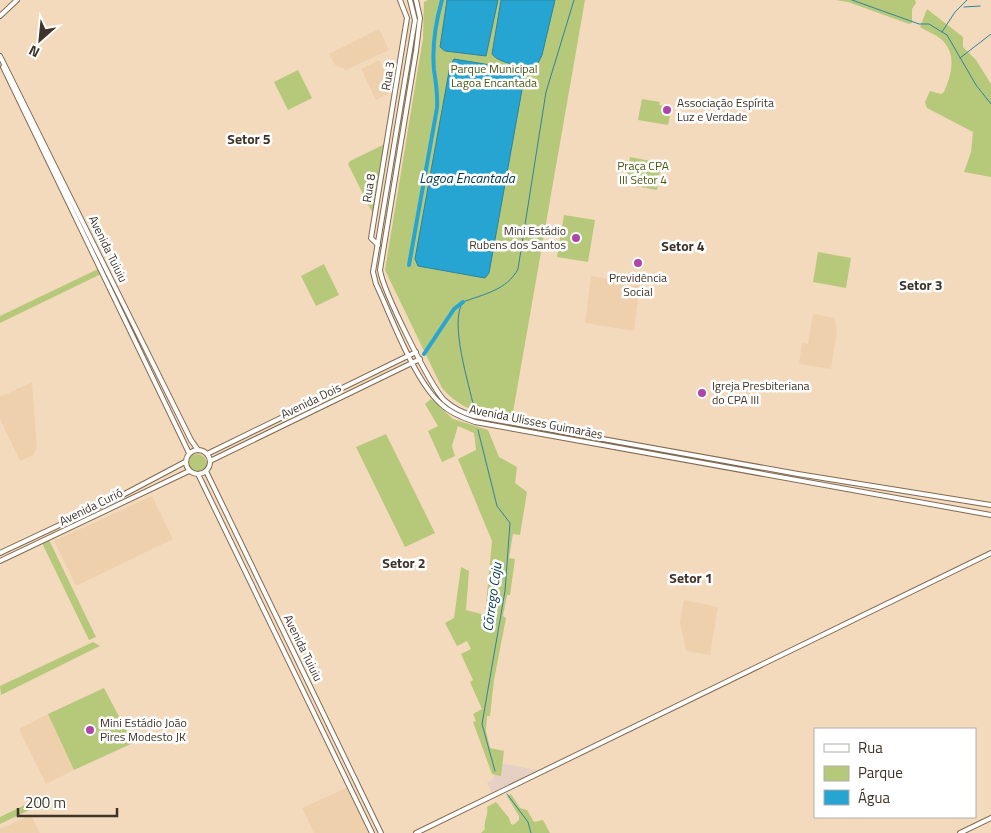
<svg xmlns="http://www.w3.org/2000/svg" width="991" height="833" font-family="'Titillium Web',sans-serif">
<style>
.commercial{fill:#e6d0c3}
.built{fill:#efd0ad}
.green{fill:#b6c87a}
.water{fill:#26a5d2;stroke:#2e839f}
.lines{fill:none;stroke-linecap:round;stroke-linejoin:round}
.stream{stroke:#2e839f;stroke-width:1}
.canal{stroke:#26a5d2;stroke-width:4}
.secondary-casing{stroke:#806a50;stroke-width:6}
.secondary{stroke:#fff;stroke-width:4}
.poi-dot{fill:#ae45a7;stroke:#fff;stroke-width:2}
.labels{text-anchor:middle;stroke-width:5;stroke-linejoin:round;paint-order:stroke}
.park-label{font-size:12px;fill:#4c5914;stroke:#fff}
.street-label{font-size:12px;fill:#3f3429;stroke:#fff}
.poi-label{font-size:12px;fill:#3f3429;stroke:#fff;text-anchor:start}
.neighbourhood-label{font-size:14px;font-weight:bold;fill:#3f3429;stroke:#fff}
.water-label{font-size:14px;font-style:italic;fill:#033a4c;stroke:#fff}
</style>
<rect width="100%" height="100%" fill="#f4dabd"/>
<path class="commercial" d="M500,763l37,7 -45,23 -5,-11 5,-2 2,-5h4z"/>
<path class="built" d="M379,29l10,21 -43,20 -11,-5 -6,-11z
M379,60l15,31 -18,9 -15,-31z
M591,276l49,8 -6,47 -49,-8z
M813,314l22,4 2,14 -6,37 -32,-5 3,-21 6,1z
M32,382l5,66 -4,7 -13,6 -20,-42v-22z
M152,496l21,43 -97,47 -22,-45z
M684,600l34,7 -8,48 -24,-4 -6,-29z
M48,714l26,56 -28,14 -27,-55z
M348,787l22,46h-56l-12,-25z
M31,815l9,18h-40v-4z"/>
<path class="green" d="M428,0h157l-73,418c-30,-5 -49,-6 -70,-30l-57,-118 38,-232 1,-36z
M835,0h80l1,3 -4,6v14l-3,1 -61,-22z
M927,9l36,28v10l13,13 15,24v93l-27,-5 7,-20 2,-20 -46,-24 -2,-6 5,-11 11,3 3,-2c8,-18 13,-39 -3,-53 -6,-5 -15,-8 -21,-12z
M298,70l14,28 -24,12 -14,-28z
M642,99l18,3 -1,3 5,1 -2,9 8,1 -2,9 -30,-5z
M385,144l-11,72 -26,-52 2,-3z
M630,157l31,6 -4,27 -32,-6z
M564,215l31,5 -7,42 -31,-5z
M818,252l33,6 -5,30 -33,-6z
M324,264l15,31 -23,11 -15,-30z
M98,269l3,5 -101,49v-7z
M431,399l22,20 35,11 11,27 18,10 -2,16 12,9 -7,43 -7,-1 -4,24 6,1 -5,36h-3l-4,21 3,2 -12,62 -4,36h-3l-1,15 4,17 14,3 -3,25 -9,-2 -19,-52 3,-1 -3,-7 9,-5 -12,-27 3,-2 -12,-26 10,-5 -4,-8 -10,5 -12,-23 9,-5 7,-51 8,4 -3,39 19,5 7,-74 -34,-82 18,-9 -2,-17 -16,-7 -6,20 3,10 -13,6 -14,-31 10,-5 -13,-22z
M386,434l49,99 -30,14 -49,-100z
M187 464a10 10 0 1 1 20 0a10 10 0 1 1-20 0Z
M49,540l47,97 -7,3 -47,-97z
M93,642l7,4 -99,49 -1,-9z
M104,688l29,55 -59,27 -26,-56z
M511,794l9,14 7,2 7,12 9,-2 7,13h-69l4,-4c-2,-8 4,-14 2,-22l9,-5 13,16 2,6 2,1 6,-5v-4l-12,-20z
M45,795l3,6 -48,23v-7z"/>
<path class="water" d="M447,0h51l-12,56 -41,-5 -5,-4z
M501,0h54l-13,55 -5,10c-12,2 -38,-1 -45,-11z
M454,59l67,11 4,3 -36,200 -4,5 -67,-12 -3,-7 35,-193z"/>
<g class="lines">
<path class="stream" d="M852,0l67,24h10l18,11 29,50 15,19
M964,7l16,-1
M942,32l13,-20 12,-12
M960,58l31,-24
M474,408c-5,-24 -25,-86 -11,-106 21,-8 44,-12 55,-33l28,-177 28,-92
M478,430l19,76 13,17 -5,68 -23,133 13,47
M507,794l21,28 3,11"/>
<path class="canal" d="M409,265l28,-157c1,-13 -1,-25 -3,-38 -2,-22 2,-49 8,-70
M424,354l30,-45 9,-7"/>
<defs>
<path id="secondary" d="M410,0l5,20 -42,252 3,12c16,34 38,96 65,120 9,9 22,14 34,18l516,93
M416,0l4,18 -4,33 -36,219c3,21 50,115 64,130 9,8 19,13 30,16l324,58 193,31
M0,16l17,-16
M0,56l191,384 7,10
M3,67l186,386
M378,245l-7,-7 36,-220 -7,-18
M186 462a12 12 0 1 1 24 0a12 12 0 1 1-24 0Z
M207,454l209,-102
M210,461l210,-102
M206,471l175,362
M198,474l174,359
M0,553l117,-55 68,-36
M0,561l189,-90
M416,833l575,-280
M960,833l31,-15"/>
</defs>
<use href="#secondary" class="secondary-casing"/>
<use href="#secondary" class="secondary"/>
</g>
<g class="poi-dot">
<circle cx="667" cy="110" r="5"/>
<circle cx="576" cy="238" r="5"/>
<circle cx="638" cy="263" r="5"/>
<circle cx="702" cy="393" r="5"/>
<circle cx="90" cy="730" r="5"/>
</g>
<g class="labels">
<g class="park-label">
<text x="494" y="73">Parque Municipal<tspan x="494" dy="14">Lagoa Encantada</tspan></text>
<text x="643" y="170">Praça CPA<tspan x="643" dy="14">III Setor 4</tspan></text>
</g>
<g class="street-label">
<text transform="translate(388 76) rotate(-80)" y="4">Rua 3</text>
<text transform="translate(369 188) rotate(-81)" y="4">Rua 8</text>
<text transform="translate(108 249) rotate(64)" y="4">Avenida Tuiuiu</text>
<text transform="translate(311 401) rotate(-26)" y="4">Avenida Dois</text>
<text transform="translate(536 422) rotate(11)" y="4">Avenida Ulisses Guimarães</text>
<text transform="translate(91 507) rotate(-26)" y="4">Avenida Curió</text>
<text transform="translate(303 648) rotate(64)" y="4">Avenida Tuiuiu</text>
</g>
<g class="poi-label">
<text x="677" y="107">Associação Espírita<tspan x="677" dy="14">Luz e Verdade</tspan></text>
<text x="566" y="235" text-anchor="end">Mini Estádio<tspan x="566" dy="14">Rubens dos Santos</tspan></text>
<text x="638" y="282" text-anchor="middle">Previdência<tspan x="638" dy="14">Social</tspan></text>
<text x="712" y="390">Igreja Presbiteriana<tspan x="712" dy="14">do CPA III</tspan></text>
<text x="100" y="727">Mini Estádio João<tspan x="100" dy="14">Pires Modesto JK</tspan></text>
</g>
<g class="neighbourhood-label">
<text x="249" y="144">Setor 5</text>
<text x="683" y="251">Setor 4</text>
<text x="921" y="290">Setor 3</text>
<text x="404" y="568">Setor 2</text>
<text x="691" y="583">Setor 1</text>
</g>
<g class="water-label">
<text x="467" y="183">Lagoa Encantada</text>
<text transform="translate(492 597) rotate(-82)" y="5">Córrego Caju</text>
</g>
</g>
<rect x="814" y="728" width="162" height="90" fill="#ffffff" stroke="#b2aea9"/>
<rect x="824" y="744" width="25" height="8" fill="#ffffff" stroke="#b2aea9"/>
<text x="858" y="753" font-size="15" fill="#3f3429">Rua</text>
<rect x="824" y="766" width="25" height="15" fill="#b6c87a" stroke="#b2aea9"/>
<text x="858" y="778" font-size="15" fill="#3f3429">Parque</text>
<rect x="824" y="790" width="25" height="15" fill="#26a5d2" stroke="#b2aea9"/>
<text x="858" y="803" font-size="15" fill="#3f3429">Água</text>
<g transform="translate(40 40) rotate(207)" stroke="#ffffff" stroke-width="4" paint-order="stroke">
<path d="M0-4L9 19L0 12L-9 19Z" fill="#3f3429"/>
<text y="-8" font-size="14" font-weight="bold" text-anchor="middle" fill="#3f3429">N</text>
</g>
<path d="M18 808v8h99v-8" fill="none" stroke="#3f3429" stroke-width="2.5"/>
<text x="25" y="808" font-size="15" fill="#3f3429" stroke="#ffffff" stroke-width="4" paint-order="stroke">200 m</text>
</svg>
